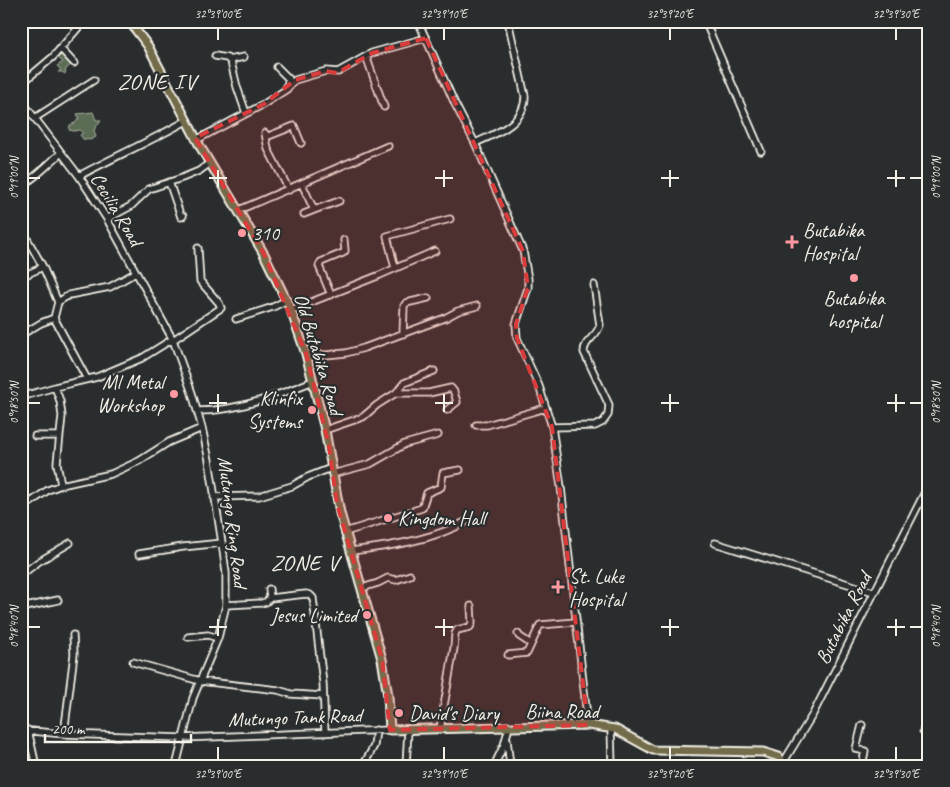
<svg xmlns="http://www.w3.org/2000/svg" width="950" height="787" font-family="Caveat,sans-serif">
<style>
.green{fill:#5c6d56;stroke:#a8af9f}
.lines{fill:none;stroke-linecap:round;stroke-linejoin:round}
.minor-casing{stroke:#f4f1e8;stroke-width:9}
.major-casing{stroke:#f4f1e8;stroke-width:11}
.minor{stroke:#2a2d2e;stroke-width:5.5}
.major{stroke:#736c4b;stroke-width:7}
.marked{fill:#d93c3b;fill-opacity:0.2;stroke:#d93c3b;stroke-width:4;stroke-dasharray:10 6;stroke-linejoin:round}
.ticks{fill:none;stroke:#f4f1e8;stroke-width:2}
.poi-dot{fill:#ff9aa2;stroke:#2a2d2e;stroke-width:2}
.labels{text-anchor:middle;stroke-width:4.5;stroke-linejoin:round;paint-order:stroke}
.street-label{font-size:20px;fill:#f4f1e8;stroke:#2a2d2e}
.poi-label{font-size:20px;fill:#f4f1e8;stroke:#2a2d2e;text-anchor:start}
.quarter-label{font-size:22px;letter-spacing:1px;fill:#f4f1e8;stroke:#2a2d2e}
.neatline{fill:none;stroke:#f4f1e8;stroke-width:2}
.ticks-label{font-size:12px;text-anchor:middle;fill:#f4f1e8}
</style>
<rect width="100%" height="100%" fill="#2a2d2e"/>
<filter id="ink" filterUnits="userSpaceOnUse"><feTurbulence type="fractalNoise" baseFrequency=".02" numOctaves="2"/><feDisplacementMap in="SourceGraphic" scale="10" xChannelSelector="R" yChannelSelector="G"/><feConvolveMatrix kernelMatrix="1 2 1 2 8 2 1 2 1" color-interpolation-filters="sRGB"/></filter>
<g filter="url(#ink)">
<path class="green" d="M63,53l9,11 -6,5 -1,5 -3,-2h-4l3,-2 -4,-4 6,-4 -5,-4z
M93,112l3,8h5l-7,10 2,7 -6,3 -7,-1 -3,-4 3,-2 -4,-3 -5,1 -5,-1 1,-5 5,-2 4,-5 -2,-4z"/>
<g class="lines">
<defs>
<path id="minor" d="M418,21l37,83 20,39 48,108 5,28v9l-12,36 1,14 22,48 13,41 9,60 27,238
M705,21l56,130
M61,49l13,14
M215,56l12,2 4,4 6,25 9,26
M366,56l18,51
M229,60l15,-3
M277,67l12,12 -2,6
M21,84l32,-27 31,-36
M21,100l58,76 28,43 66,121 19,53 10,35 7,32 13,83 4,30v32l-8,33 -25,60 -17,68
M35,118l59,-38
M265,133l3,16 21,41
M266,137l28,-11 7,17
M195,138h5l64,-34 23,-15 8,-9 31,-9 12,1 34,-19 54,-15
M475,143c23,-10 50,-20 50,-47l-17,-75
M79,176c35,-19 72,-35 107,-55
M169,182l12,35 2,-1
M302,184l12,26 25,-9
M21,185c12,-4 29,-23 40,-32
M239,210l149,-64
M304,214l10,-4
M107,219l24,-13 18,-17 33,-11 17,-7 11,-8
M25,235l18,32
M395,268l-8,-32 63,-17
M21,277l22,-10 15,35
M331,295l-12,-29 2,-4 22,-9 2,-2 -1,-11
M291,310l89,-35 55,-24
M54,318l33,61
M236,319l37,-12 14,-7
M403,334l1,-28 2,-3 22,-5
M21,335l20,-12 13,-5 4,-16 11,-7 41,-8 25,-14
M173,340l48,-32 -2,-5 -19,-22 -2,-33
M306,354l20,1 20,-2 18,-5 81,-30 13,-7 19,-5
M55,387l5,14 2,15 -5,47 4,22
M396,393l8,-10 30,-12
M21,397l34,-10 42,-10 45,-19 29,-18
M198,411c40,0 78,-15 115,-30
M476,425h11l58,-17
M552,427l43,-1 8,-4 5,-7 1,-10 -25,-53c0,-12 13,-15 16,-27l-6,-40
M325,430l38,-13 14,-12 19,-12h33l22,-5 3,4 3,10 -10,8
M35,436h24
M332,474l38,-10 35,-20 33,-9
M214,497l45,-1 33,-10 16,-9 23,-9
M21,509l27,-19 13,-5 50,-11 28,-13 30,-19 33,-14
M345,532l77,-24 5,-15 14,-6 2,-14 17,-3
M715,543l159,49
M351,551c37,-4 83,-11 116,-30
M139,554l44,-7 39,-4
M21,575l17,-13 32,-19
M362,588l16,-5 10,-5 8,2 14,-5
M269,589l1,9
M226,605l36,-2 4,-1 4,-4 36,-4 4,1 3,3 10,85 2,50
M21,608l37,-8
M518,634l1,2 12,8
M188,637l20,-2 10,3
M508,655l19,-2 13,-28 36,-3
M133,662l67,19 78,9 13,4 32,2
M862,725l-6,24 9,2 -3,15
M611,728l1,38
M440,729l14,-81 1,-14 2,-4 13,-3 2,-4 -1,-17
M21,730l43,4 118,4 208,-8
M28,730l8,36
M923,731l6,1
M64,734l10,-80 -1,-19
M507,739l3,27
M783,763l30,-49 116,-230
M363,766l11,-20 2,-16
M406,766l2,-36
M494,766l10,-21 5,-18"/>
<path id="major" d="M129,21l19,25 53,102 63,106 27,56 15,44 19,76 15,83 42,146 6,37 2,34 198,-5 27,4 38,21 110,2 16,5 4,6 -1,3"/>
</defs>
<use href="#minor" class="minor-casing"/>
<use href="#major" class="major-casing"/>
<use href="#minor" class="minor"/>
<use href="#major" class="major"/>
</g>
</g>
<path class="marked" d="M426,38l97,213 5,37 -12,36 1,14 35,89 36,298 -198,5 -8,-71 -45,-155 -8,-58 -23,-92 -42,-100 -69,-116 69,-34 31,-24 31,-9 11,2 35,-20z"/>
<path class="ticks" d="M218,28v12M444,28v12M670,28v12M896,28v12M218,170v17M444,170v17M670,170v17M896,170v17M28,178h12M209,178h18M435,178h18M661,178h18M887,178h18M910,178h12M218,394v18M444,394v18M670,394v18M896,394v18M28,403h12M209,403h18M435,403h18M661,403h18M887,403h18M910,403h12M218,619v17M444,619v17M670,619v17M896,619v17M28,627h12M209,627h18M435,627h18M661,627h18M887,627h18M910,627h12M218,747v13M444,747v13M670,747v13M896,747v13"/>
<g class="poi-dot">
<circle cx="242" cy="233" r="5"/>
<path d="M789.5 234.5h5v5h5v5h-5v5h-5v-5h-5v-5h5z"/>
<circle cx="854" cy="278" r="5"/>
<circle cx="174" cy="394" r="5"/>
<circle cx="312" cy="410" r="5"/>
<circle cx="388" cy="518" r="5"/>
<path d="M555.5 579.5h5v5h5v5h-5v5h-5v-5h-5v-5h5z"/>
<circle cx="367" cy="615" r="5"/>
<circle cx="399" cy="713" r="5"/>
</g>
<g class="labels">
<g class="street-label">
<text transform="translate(117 209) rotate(59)" y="7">Cecilia Road</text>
<text transform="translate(319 354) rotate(73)" y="7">Old Butabika Road</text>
<text transform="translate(233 522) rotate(83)" y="7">Mutungo Ring Road</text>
<text transform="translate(843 618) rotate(-63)" y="7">Butabika Road</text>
<text x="562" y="718">Biina Road</text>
<text transform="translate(295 717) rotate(-2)" y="7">Mutungo Tank Road</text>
</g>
<g class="poi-label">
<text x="803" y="237">Butabika<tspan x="803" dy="23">Hospital</tspan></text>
<text x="252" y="240">310</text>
<text x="854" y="305" text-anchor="middle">Butabika<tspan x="854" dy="23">hospital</tspan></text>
<text x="164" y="389" text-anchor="end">Ml Metal<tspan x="164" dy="23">Workshop</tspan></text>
<text x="302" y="405" text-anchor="end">Klinfix<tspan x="302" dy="23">Systems</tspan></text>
<text x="398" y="525">Kingdom Hall</text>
<text x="569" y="583">St. Luke<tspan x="569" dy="23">Hospital</tspan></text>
<text x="357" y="622" text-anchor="end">Jesus Limited</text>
<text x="409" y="720">David's Diary</text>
</g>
<g class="quarter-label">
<text x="157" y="89">ZONE IV</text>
<text x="305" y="570">ZONE V</text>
</g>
</g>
<rect width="950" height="787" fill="none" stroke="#2a2d2e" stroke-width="55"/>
<path d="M45 734v8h146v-8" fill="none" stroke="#f4f1e8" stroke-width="2.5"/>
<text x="52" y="734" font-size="15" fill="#f4f1e8" stroke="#2a2d2e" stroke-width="4" paint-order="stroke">200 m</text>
<rect x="28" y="28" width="894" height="732" class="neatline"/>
<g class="ticks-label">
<text x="218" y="18">32°39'00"E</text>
<text x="444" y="18">32°39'10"E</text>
<text x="670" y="18">32°39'20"E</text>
<text x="896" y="18">32°39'30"E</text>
<text transform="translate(14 178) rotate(-90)" y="4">0°19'00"N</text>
<text transform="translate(936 178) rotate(-90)" y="4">0°19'00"N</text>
<text transform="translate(14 403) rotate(-90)" y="4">0°18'50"N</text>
<text transform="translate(936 403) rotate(-90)" y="4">0°18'50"N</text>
<text transform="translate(14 627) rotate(-90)" y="4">0°18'40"N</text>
<text transform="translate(936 627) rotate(-90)" y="4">0°18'40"N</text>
<text x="218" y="778">32°39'00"E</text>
<text x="444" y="778">32°39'10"E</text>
<text x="670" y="778">32°39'20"E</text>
<text x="896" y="778">32°39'30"E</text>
</g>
</svg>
